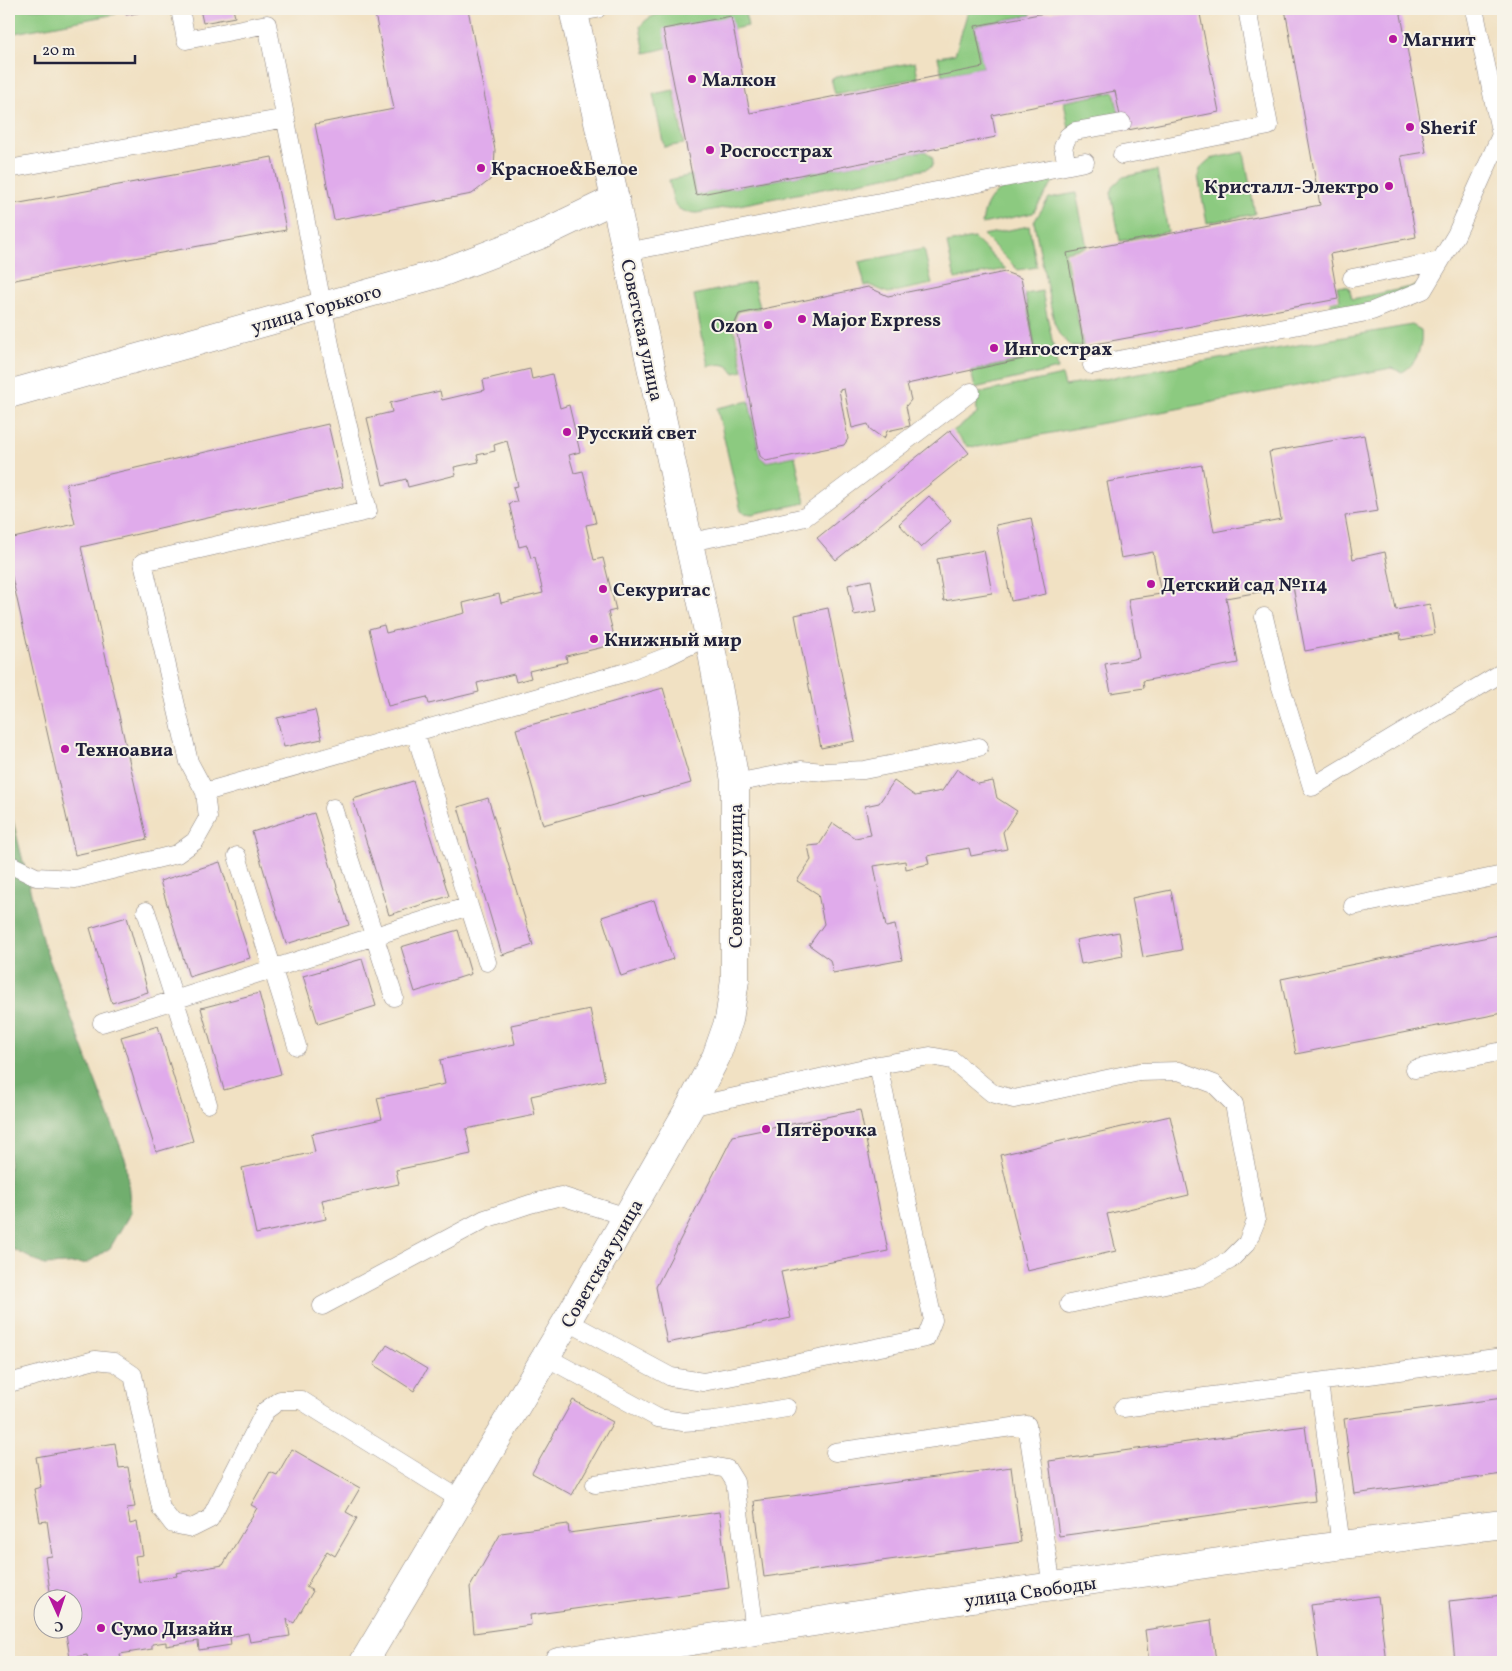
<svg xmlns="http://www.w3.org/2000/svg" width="1512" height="1671" font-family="Vollkorn,serif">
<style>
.green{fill:#8cca80;stroke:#57765e}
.forest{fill:#71ae6e;stroke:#4a6854}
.building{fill:#e0abeb}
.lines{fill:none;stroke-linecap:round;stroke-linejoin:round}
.service-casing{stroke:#8a827f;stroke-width:19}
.minor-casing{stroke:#8a827f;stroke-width:29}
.tertiary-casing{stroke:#8a827f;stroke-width:29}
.service{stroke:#fff;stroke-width:18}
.minor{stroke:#fff;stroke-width:28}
.tertiary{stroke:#fff;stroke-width:28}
.poi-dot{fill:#b5179e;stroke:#f7f3e8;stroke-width:2}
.labels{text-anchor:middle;stroke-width:4;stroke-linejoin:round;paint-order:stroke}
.poi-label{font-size:19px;font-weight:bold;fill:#22223b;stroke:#f7f3e8;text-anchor:start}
.street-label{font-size:19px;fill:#22223b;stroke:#f7f3e8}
</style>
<rect width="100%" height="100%" fill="#f7f3e8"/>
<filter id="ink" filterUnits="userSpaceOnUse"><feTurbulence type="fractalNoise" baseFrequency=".02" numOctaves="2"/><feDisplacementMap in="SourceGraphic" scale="10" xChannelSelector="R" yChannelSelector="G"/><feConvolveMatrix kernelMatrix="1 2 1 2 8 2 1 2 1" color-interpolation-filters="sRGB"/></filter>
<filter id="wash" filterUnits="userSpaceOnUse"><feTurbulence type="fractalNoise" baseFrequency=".0096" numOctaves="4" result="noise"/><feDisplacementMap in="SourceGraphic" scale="20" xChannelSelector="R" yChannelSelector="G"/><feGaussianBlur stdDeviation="1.12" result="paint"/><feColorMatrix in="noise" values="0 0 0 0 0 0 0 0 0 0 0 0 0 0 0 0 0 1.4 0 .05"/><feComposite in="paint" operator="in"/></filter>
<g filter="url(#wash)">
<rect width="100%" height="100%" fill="#f1e1c3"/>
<path class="green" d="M9,9h106l1,5 -107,20z
M685,9h59l4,17c-35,6 -68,20 -103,27l-5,-26c10,-15 29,-15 45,-18z
M978,9h52l1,6 -56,11 8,41 -41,8 -4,-18 17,-3 13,-43z
M915,62l3,16 -83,16 -4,-16z
M674,90l10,54 -20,3 -11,-53z
M1114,92l6,27 -51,10 -5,-27z
M924,151c7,3 11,7 8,15l-5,3 -230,44c-26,-1 -23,-11 -28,-33l23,-5 4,20z
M1244,152l11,62 -48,9 -9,-47 3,-9 9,-8z
M1157,170l11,62 -48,9 -9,-48 3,-8 9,-8z
M1058,174l-25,39 -51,11c1,-6 2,-14 5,-19 12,-25 47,-26 71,-31z
M1076,193l11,54 -22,5 18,94h-12l-12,-12 -5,-12 -20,-100 15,-24z
M1029,226l8,41 -19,3 -35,-35z
M974,238l32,31 -51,10 -8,-36z
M924,249l8,35 -44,9 -19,-8 -4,1 -6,-24z
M754,282l6,26 -22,3 -5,12 10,48 -9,2c-7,-11 -14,-9 -26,-7l-14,-71z
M1421,285l-46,22 -38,4 -5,-4 -2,-5 10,-2 -3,-14 12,1 3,12z
M1042,291l16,78 -83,19 -4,-17 52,-11 12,-12 -10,-54z
M1412,325l9,5c2,15 -4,35 -19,42l-11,-4 -413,79 -11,-1 -14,-15 24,-17 -1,-20 86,-19 3,11z
M749,401l11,56 6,5 29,-6 10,47 -53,11 -8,-1 -3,-2 -24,-103z"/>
<path class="forest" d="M9,804l34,139 83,218 5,51 -21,36 -23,15 -43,2 -35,-18z"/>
<g id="blocks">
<path class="building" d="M125,9h28v1l-27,5z
M200,9h33l2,8 -32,6z
M374,9h94l27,141 -1,20 -4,10 -18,14 -138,26 -19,-96 79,-15z
M1066,9h133l20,103 -96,19 -8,-40 -123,24 4,22 -300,58 -33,-166 68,-13 19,97 233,-46 -8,-41z
M1285,9h115l26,143 -25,4 15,81 -86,17 8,45 -254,47 -17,-93 253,-48z
M272,157l14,73 -277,51v-76z
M1005,272l16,6 13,69 -11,12 -116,25 4,16 -5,6 4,20 -23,5 -3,8 -14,-10 -2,-5 -16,4 -8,-39 -5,1 9,49 -4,6 -78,16 -6,-5 -25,-133 4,-9 129,-27 20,9z
M530,369l2,10 20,-5 8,34 9,-3 11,47 -11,3 5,18 9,-2 13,52 -10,2 8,35 9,-2 13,52 -8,2 8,32 -50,12 1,6 -38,9 2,7 -15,4 -2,-8 -37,9 2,9 -50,12 -2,-7 -39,9 -19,-77 15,-4 2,8 79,-20 -2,-10 36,-9 2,9 42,-10 -8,-36 -4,1 -4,-13 -8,2 -10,-44 8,-1 -4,-15 5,-1 -11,-45 -13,4 1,6 -18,4 2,7 -25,5 2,8 -48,12 -2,-8 -23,6 -16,-67 25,-6 -2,-9 50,-12 2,9 43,-10 -2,-10z
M328,424l15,63 -262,60 66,292 -72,16 -66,-291v-25l66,-15 -9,-40z
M950,430l19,23 -133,107 -19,-22z
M1364,435l14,76 -33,5 8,43 32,-7 11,58 34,-6 5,30 -34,6 -1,-7 -95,18 -12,-65 -67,12 12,65 -95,18 1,7 -33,5 -6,-29 34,-6 -11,-59 33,-5 -8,-42 -32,6 -14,-76 95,-17 12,67 67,-13 -12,-67z
M929,496l22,25 -30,27 -22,-24z
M1031,518l15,76 -35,7 -15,-76z
M984,550l8,43 -48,8 -7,-42z
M871,580l6,31 -23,4 -6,-30z
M828,608l27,133 -34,7 -26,-133z
M663,688l28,95 -148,42 -27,-96z
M315,710l7,29 -38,8 -7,-29z
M957,769l21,15 15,-3 4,17 20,13 -14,21 4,17 -36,7 -2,-8 -42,8 2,8 -23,5 -1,-8 -31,5 12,61 9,-2 7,35 -69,13 -3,-13 -21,-15 15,-21 -6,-30 -21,-13 14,-21 -3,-14 11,-1 14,-22 22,15 16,-3 -6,-29 14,-3 15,-22 21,15 27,-5z
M413,781l36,115 -60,19 -36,-116z
M488,798l45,147 -31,10 -44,-148z
M314,813l35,112 -63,19 -34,-112z
M220,862l30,96 -61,19 -29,-96z
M1171,890l11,60 -39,7 -11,-59z
M654,900l19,59 -52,17 -19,-59z
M127,917l21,75 -36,11 -22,-75z
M458,930l13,44 -56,18 -14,-45z
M1119,932l4,24 -42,8 -5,-24z
M1503,934v79l-207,41 -15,-75z
M362,959l14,47 -58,18 -15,-48z
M259,993l22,81 -57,16 -23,-82z
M590,1009l15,71 -74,16 4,19 -69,14 5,25 -75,16 3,14 -77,16 4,19 -70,15 -14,-66 73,-16 -4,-18 71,-15 -5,-21 68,-14 -5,-24 75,-16 -4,-19z
M158,1026l35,115 -37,11 -35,-115z
M860,1110l28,141 -107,21 10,46 -124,25 -11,-56 77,-151z
M1170,1116l19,79 -82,19 9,37 -89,20 -27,-116z
M387,1345l40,24 -13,22 -40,-26z
M1503,1398v76l-149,20 -10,-75z
M573,1400l40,22 -41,73 -40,-22z
M1305,1426l10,75 -256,35 -10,-75z
M115,1443l4,25 9,-1 7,40 -8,1 3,16 7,-2 6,33 -8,1 4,26 38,-6 -1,-3 47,-8 34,-57 -6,-3 19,-33 7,3 15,-26 68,39 -14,24 11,6 -22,38 -8,-5 -21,36 7,4 -19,32 -7,-4 3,17 -40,6 -2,-9 -18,4 1,8 -32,5 -1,-9 -32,5v-4l-14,2v5l-32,5 2,8h-34l-1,-7 -17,3 -5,-30h7v-30h-12l-2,-8 -8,1 -5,-34 7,-1 -5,-35 -7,1 -6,-33 7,-2 -5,-30z
M1011,1467l10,75 -257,35 -10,-76z
M719,1512l10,76 -199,27 1,10 -57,8 -4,-46 31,-54 67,-9 1,9z
M1503,1595v67h-48l-6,-61z
M1378,1596l8,66h-67l-8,-57z
M1211,1620l5,42h-67l-4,-32z"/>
</g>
</g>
<g filter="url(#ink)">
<use href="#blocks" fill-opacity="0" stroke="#8a827f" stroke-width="1"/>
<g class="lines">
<defs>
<path id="service" d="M180,9l6,31 81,-16 69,351 32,136 -225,51 46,200 16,30
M1474,9l27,126h2
M574,13l23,-4
M1122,155l147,-29 -22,-117
M1067,165l-4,-18 5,-11 7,-5 47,-8
M9,169l277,-51
M626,252l459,-90
M1352,278l88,-17
M1092,365l280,-54 51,-21 33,-55 45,-100
M689,542l53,-10 63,-15 166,-125
M1264,617l16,67 32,103 191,-115
M415,732l54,174
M735,783l66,-13 24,2 39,-2 115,-23
M333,808l61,189
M237,856l60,190
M9,864l27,13 39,2 102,-25 18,-13 13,-23 -3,-26 425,-121 36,-14 43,-21
M1353,906l150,-31
M146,911l62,193
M102,1023l367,-117 18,56
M1415,1069l88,-18
M690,1107l188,-42 52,-9 22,4 40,33 22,6 125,-27 40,-1 35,13 20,20 22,117 -9,22 -17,17 -31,17 -130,27
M322,1306l163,-87 45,-15 31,-8 66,21
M567,1321l104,56 32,5 223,-44 7,-18 -55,-255
M546,1357l112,61 25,4 32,-2 72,-12
M9,1383l86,-23 19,2 19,13 28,133 12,16 19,4 18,-9 55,-108 15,-11h21l160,100
M1319,1383l22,162
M1123,1408l380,-51
M835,1452l192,-27 25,162
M595,1484l117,-18 15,3 8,13 20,149"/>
<path id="minor" d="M364,1662l203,-341 123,-214 26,-50 13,-37 6,-40v-199l-26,-145 -94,-437"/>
<path id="tertiary" d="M9,394l432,-121 99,-38 75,-36 -42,-190
M558,1662c314,-50 629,-98 945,-138"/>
</defs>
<use href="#service" class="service-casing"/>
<use href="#minor" class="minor-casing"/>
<use href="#tertiary" class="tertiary-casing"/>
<use href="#service" class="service"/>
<use href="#minor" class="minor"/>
<use href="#tertiary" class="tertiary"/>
</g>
</g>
<g class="poi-dot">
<circle cx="1393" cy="39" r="5"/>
<circle cx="692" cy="79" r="5"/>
<circle cx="1410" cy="127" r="5"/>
<circle cx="710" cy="150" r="5"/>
<circle cx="481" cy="168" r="5"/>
<circle cx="1389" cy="186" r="5"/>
<circle cx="802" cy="319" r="5"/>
<circle cx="768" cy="325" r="5"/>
<circle cx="994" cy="348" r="5"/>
<circle cx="567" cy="432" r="5"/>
<circle cx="1151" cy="584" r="5"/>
<circle cx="603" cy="589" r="5"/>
<circle cx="594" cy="639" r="5"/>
<circle cx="65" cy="749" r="5"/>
<circle cx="766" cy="1129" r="5"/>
<circle cx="101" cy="1628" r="5"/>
</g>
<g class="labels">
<g class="poi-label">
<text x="1403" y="46">Магнит</text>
<text x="702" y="86">Малкон</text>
<text x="1420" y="134">Sherif</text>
<text x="720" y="157">Росгосстрах</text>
<text x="491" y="175">Красное&amp;Белое</text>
<text x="1379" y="193" text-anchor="end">Кристалл-Электро</text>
<text x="812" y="326">Major Express</text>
<text x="758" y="332" text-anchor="end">Ozon</text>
<text x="1004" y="355">Ингосстрах</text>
<text x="577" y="439">Русский свет</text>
<text x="1161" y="591">Детский сад №114</text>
<text x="613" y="596">Секуритас</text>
<text x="604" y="646">Книжный мир</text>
<text x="75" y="756">Техноавиа</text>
<text x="776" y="1136">Пятёрочка</text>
<text x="111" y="1635">Сумо Дизайн</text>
</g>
<g class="street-label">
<text transform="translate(316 308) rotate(-16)" y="7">улица Горького</text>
<text transform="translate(643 330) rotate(78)" y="7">Советская улица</text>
<text transform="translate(735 876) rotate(-90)" y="7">Советская улица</text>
<text transform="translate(601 1263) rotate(-60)" y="7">Советская улица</text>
<text transform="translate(1030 1591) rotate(-8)" y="7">улица Свободы</text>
</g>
</g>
<rect width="1512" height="1671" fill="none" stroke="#f7f3e8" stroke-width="30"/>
<g transform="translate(58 1614) rotate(177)"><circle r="24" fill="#f7f3e8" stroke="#a29fa3"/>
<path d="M0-4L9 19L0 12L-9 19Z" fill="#b5179e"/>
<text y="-8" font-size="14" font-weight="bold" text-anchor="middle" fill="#22223b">С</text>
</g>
<path d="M35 55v8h100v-8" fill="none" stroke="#22223b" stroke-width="2.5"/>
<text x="42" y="55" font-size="15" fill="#22223b" stroke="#f7f3e8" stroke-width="4" paint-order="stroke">20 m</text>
</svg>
